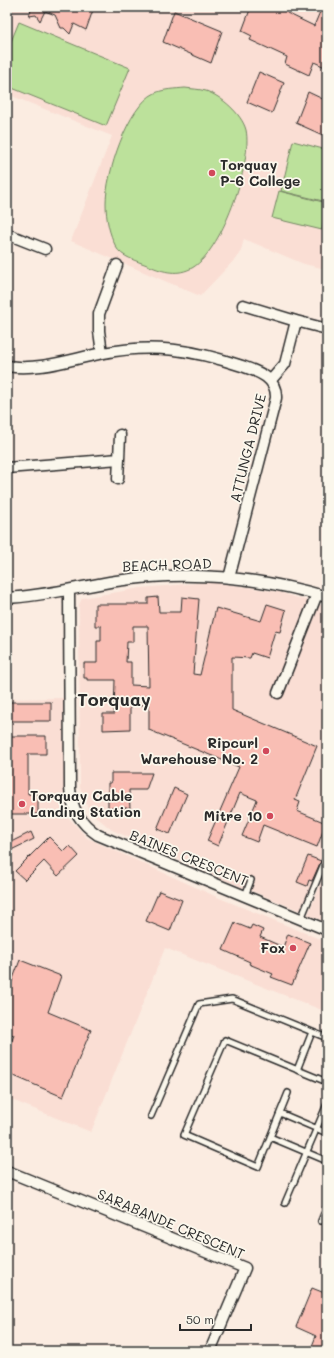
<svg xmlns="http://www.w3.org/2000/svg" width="334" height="1358" font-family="Mali,sans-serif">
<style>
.built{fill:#faded4}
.green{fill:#bce19b;stroke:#748663}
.building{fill:#f9beb4;stroke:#2b2b2b;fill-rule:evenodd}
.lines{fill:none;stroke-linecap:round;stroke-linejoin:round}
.lane-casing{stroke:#2b2b2b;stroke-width:8}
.street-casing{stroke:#2b2b2b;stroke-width:13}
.lane{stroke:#fbf7ec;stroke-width:5}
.street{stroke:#fbf7ec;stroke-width:10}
.poi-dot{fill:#d1495b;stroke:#fbf7ec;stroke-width:1.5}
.labels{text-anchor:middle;stroke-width:3.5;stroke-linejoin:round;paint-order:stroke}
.poi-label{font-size:14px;font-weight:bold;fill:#2b2b2b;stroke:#fbf7ec;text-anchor:end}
.street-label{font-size:14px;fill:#2b2b2b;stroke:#fbf7ec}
.district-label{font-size:18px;font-weight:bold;fill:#2b2b2b;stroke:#fbf7ec}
</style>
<rect width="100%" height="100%" fill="#fbece1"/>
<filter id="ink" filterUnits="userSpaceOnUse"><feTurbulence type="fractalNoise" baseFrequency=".025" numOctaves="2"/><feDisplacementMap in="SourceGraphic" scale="8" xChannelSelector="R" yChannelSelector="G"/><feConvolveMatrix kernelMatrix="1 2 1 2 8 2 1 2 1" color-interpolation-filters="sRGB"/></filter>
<g filter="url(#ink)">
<path class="built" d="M7,7h320v256l-1,6 -22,-5 -60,-25 -4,15 -40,42 -129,-55 41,-105 -105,-42z
M211,582l68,10 48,15v239l-26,65 -76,-31 -113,-50 -23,-19 -9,-24 -1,-182 3,-7 59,-10z
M65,698l-1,102 4,17 19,21 130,59 110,45v70l-162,-64 -74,184 -84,-34v-399z
M327,869v53l-19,-7z"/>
<path class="green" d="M19,22l111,46 -24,58 -99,-40v-35z
M185,88c7,1 14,1 21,3 15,5 36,23 40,39 7,32 -25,125 -56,139 -15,7 -29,2 -43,-4 -10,-4 -26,-8 -31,-18 -7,-14 -10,-28 -10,-44 0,-28 21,-97 49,-110 9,-4 20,-4 30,-5z
M293,141l34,9v52l-46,-11z
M279,191l48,12 -5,27 -50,-12z"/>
<path class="building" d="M32,7h62l-8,23 -12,-6 -4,10 -6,-6h-3l-6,-13 -10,-4 -5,10 -4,-6 -7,1z
M251,7h38l-2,6 27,13 8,-19h5v61l-13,-6 -5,13 -24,-11 2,-7 -37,-17 2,-4 -10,-5z
M174,11l48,20 -11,32 -48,-21z
M259,72l25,11 -12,30 -25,-11z
M308,92l19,9v36l-31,-14z
M158,597l1,15h22l1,-15 17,2 -6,75 7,1 16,-67 45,13 6,-17 19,6 -6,22 -5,-1 -8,27 -15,-5 -2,5 -18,-1v53l85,36 -22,54 5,2 -3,9 29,12 -9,24 -54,-22 -6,17 -15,-6 15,-36 -17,-7 -22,53 -11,-5 32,-74 -90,-37v-25h-19v24l-27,1v-16h11l1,-34h-28v-2h-3v-15h13v-22h4v-15h-6v-22h53v-6zM133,626h15l1,60 -18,-1v-23h-5l1,-20h6z
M7,702h44v19h-44z
M8,736h38v18h-18v40h10v20h-31z
M111,773h41l-6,17h-17l1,18h-22v-25h3z
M174,788l13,6 -17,40 -13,-5z
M31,832l3,7 -27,13v-8z
M49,837l15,15 6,-6 9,10 -21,20 -14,-15 -19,19 -10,-9z
M308,856l13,5 -9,20 -3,-1 -2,6 -10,-4z
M159,891l23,9 -12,31 -24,-10z
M235,923l15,6 2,-4 11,5 -3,7 23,10 5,-13 22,9 -18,42 -21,-8 2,-3 -24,-10 1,-2 -27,-12z
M20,960l41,16 -13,36 43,18 -28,67 -56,-24v-20l7,-18 -7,-2v-51l4,2z
M312,1288l15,6v57h-17l6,-15 -20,-9z"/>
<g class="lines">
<defs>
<path id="lane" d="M245,896l6,-16
M301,919l26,-63
M297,1070l15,-38
M288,1093l-30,74 -74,-32 41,-95 102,42
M280,1113l47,20
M151,1116l48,-112 33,-5 95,39
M270,1137l57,24
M285,1203l42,-99
M321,1221l6,-15"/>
<path id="street" d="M7,234l38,15
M243,305l53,16 -11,43 -14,16
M296,321l31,8
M102,353l-3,-22v-17l18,-49
M7,366c33,5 64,-7 96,-13 50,-10 91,-3 139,13 17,6 35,12 34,32l-47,180
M7,468l112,-9 1,-24
M118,479l1,-20
M69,591l1,197c1,21 11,36 28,47l229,95
M7,598c37,-2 72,-11 109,-17 70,-11 143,-4 211,16
M278,693l39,-99
M7,1171l238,97 -35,83"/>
</defs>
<use href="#lane" class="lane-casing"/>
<use href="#street" class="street-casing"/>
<use href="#lane" class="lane"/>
<use href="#street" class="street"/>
</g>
</g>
<g class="poi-dot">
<circle cx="212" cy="173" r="4"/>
<circle cx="266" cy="751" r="4"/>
<circle cx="22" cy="804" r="4"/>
<circle cx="270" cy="816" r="4"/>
<circle cx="293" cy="948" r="4"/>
</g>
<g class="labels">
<g class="poi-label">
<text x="220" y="170" text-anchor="start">Torquay<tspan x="220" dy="16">P-6 College</tspan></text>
<text x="258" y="748">Ripcurl<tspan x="258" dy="16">Warehouse No. 2</tspan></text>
<text x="30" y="801" text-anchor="start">Torquay Cable<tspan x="30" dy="16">Landing Station</tspan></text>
<text x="262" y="821">Mitre 10</text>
<text x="285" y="953">Fox</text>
</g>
<g class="street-label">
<text transform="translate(248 448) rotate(-76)" y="5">ATTUNGA DRIVE</text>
<text transform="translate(167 565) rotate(-2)" y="5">BEACH ROAD</text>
<text transform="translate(189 858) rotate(22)" y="5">BAINES CRESCENT</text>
<text transform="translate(171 1224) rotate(23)" y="5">SARABANDE CRESCENT</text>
</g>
<g class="district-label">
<text x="114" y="706">Torquay</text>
</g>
</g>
<rect width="334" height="1358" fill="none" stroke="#fbf7ec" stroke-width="24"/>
<rect x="12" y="12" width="310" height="1334" fill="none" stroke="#2b2b2b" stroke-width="1.5" filter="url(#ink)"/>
<path d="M180 1324v6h71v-6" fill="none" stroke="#2b2b2b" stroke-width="2"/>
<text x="186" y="1324" font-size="12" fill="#2b2b2b" stroke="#fbf7ec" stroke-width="3" paint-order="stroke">50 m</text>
</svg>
